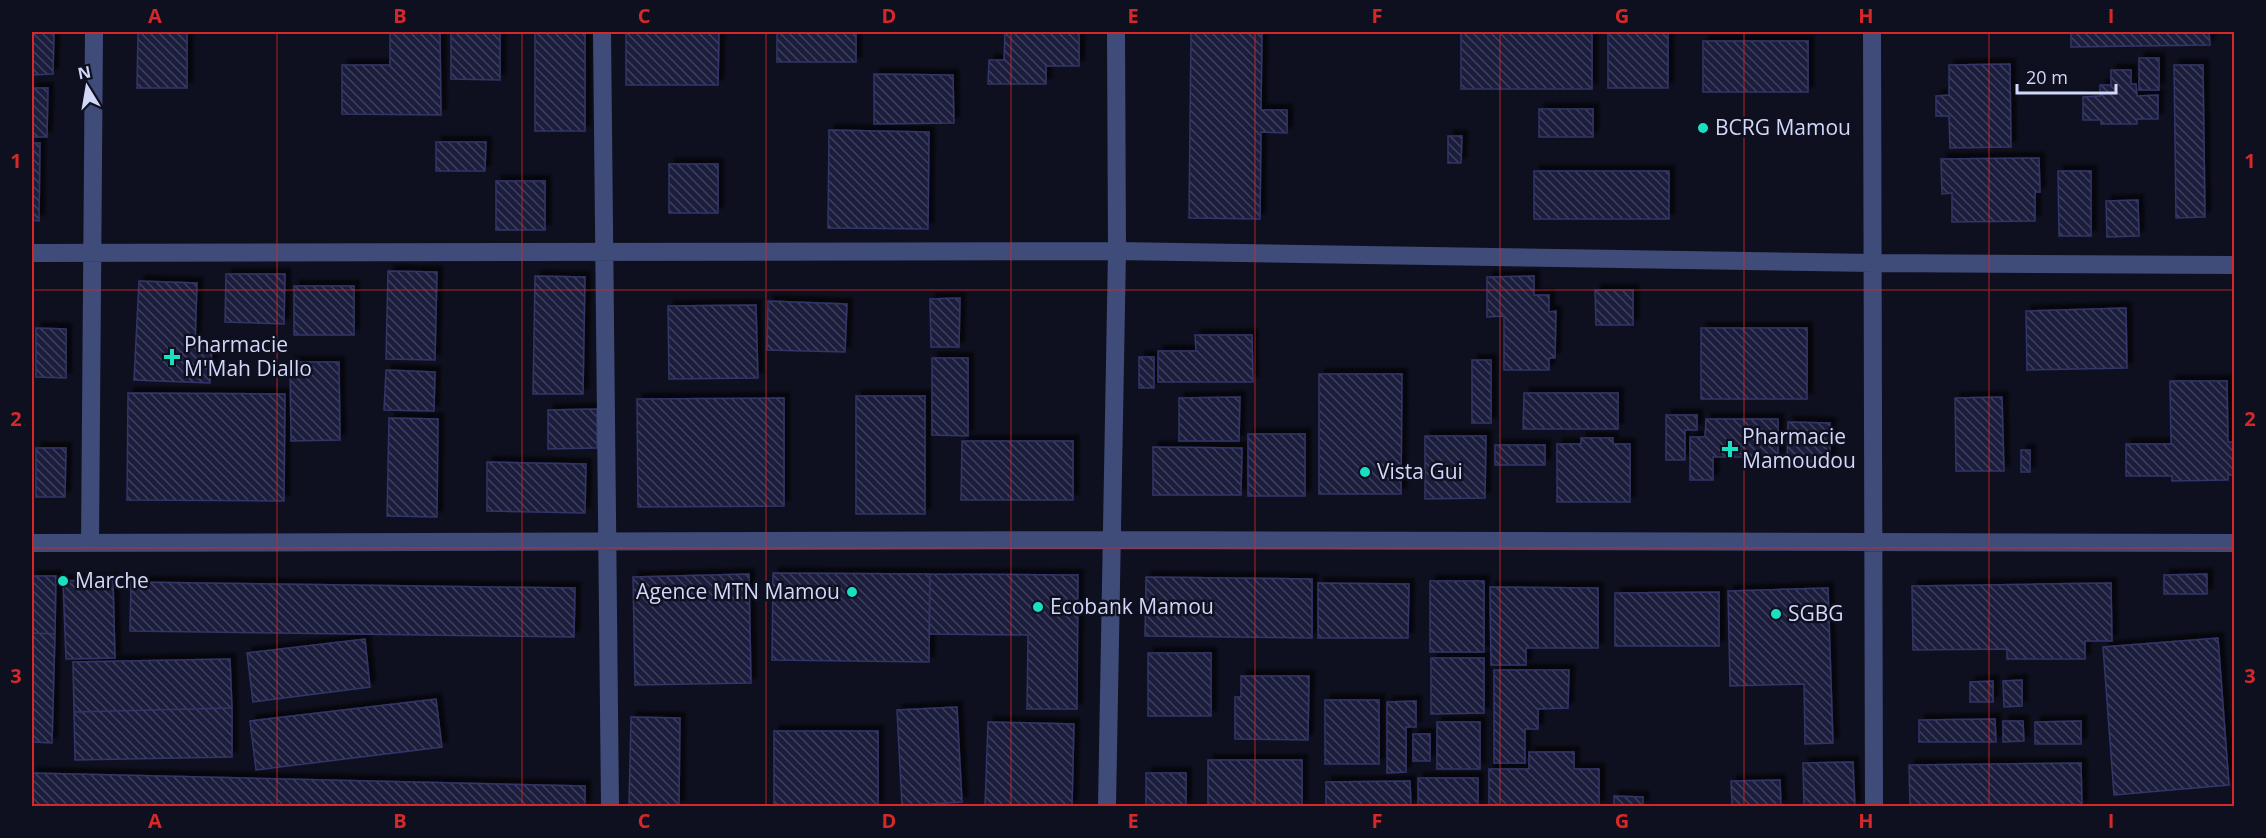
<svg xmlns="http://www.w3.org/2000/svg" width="2266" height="838" font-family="'Open Sans',sans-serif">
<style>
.building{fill:url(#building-back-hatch);stroke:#323567;stroke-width:1.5;filter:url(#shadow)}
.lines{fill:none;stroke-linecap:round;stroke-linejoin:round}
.minor{stroke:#3f4c79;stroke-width:18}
.grid{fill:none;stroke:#d62828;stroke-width:1.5;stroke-opacity:0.55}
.poi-dot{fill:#18e0c0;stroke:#0f101f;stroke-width:2}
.labels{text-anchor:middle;stroke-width:5;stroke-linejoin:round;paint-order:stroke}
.poi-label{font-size:21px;fill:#d2d8fa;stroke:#0f101f;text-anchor:start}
.neatline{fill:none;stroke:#d62828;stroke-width:2}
.grid-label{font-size:20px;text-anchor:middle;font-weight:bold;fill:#d62828}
</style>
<defs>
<pattern id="building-back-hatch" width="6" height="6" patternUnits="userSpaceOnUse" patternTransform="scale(1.5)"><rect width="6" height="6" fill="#1d1f3e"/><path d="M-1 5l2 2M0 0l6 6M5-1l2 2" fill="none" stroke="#3d3f5b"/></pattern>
<filter id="shadow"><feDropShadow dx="5.5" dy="-5.5" stdDeviation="1.5" flood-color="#0009"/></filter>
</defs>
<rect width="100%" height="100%" fill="#0f101f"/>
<path class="building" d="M32,32h22l-1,42 -21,1z
M138,32h49v56h-50z
M390,32h50l1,83 -99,-1v-49h48z
M451,32h49v48l-49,-1z
M535,32h50v99h-50z
M626,32h93l-1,53h-92z
M777,32h79v30h-79z
M1005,32h74v34h-33v18h-58l1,-24h15z
M1191,32h71l-1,78h26v23l-26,-1 -1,87 -71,-1z
M1461,32h131v57h-131z
M1608,32h60v56h-60z
M2071,32h138l1,13 -139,2z
M1703,41h105v51h-105z
M2139,58h20v32h-20z
M2010,64l1,83 -61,1 -1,-32h-13v-20l13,-1v-30z
M2174,65h29l2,152 -29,1z
M2111,70h20v14h5l1,12 21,-1v24h-21v5h-36v-4h-18v-23l17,-1v-11h11z
M874,74l79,1 1,48 -80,1z
M32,88h16l-1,49h-15z
M1539,109h54v28h-54z
M829,130l100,2 -1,97 -100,-1z
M1448,136h14l-1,27h-13z
M436,142h50l-1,29h-49z
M32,143h8l-1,78 -7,-1z
M2039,158l1,34h-5v29l-83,1v-29l-10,1 -1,-35z
M669,164h49v49h-49z
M1534,171h135v48h-135z
M2058,171h33v65h-32z
M496,181h49v49h-49z
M2138,200l1,36 -32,1 -1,-36z
M388,271l49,1 -2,88 -49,-1z
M226,274h59l-1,50 -59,-2z
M535,276l50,1 -2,117h-50z
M1534,276v19h15v17l7,-1 -1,47h-6v12h-45v-54l-17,1v-40z
M139,281l58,2 -2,63 17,1 -2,36 -76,-3z
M294,286h60v49h-60z
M1595,290h38v35h-37z
M960,298l-1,49h-28l-1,-48z
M768,301l79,3 -2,48 -78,-2z
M756,305l2,73 -89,1 -1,-73z
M2126,308l1,60 -100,2 -1,-59z
M36,328l30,1v49l-30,-1z
M1701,328h106v71h-106z
M1195,335h57l1,47h-95v-31h38z
M1139,357h15v31h-15z
M932,358h36v78l-36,-1z
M1472,360h19v63h-19z
M290,362h49l1,78 -49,1z
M386,370l49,2 -1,39 -50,-1z
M1319,374h83l-1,120h-82z
M2170,381h57l1,61h6v33h-6v5l-56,1v-5h-46v-32h45z
M128,393l157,1 -1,107 -157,-1z
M1524,393h94v36h-95z
M856,396h69v118h-69z
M1240,397l-1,44h-60v-43z
M2002,397l2,74h-48l-1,-73z
M784,398v108l-146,1 -1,-108z
M597,409v39l-49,1v-39z
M1666,415h31v15h-12v30h-19z
M389,418l49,1 -1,98 -50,-1z
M1706,419h72v38h-65v23h-23v-43h15z
M1788,422l42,1v42h-43z
M1248,434h57v62h-57z
M1425,436h61l-1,62 -60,1z
M1581,438h32v6h17v58h-73v-58h24z
M962,441h111v59h-112z
M1495,445h50v20h-50z
M1153,447l89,1 -1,47h-88z
M36,448h30l-1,49h-29z
M2021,450h9v22h-9z
M487,462l99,2 -1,49 -98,-2z
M773,573l157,1 -1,88 -157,-2z
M749,574l2,109 -116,2 -2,-108z
M930,574l148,1 -1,134h-50l1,-74 -99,-1z
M2207,574v20h-43v-19z
M32,576h24l-1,58 -23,-1z
M1146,577l166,2v59l-167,-2z
M113,579l2,79 -49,1 -3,-78z
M1430,581h54v71h-54z
M131,582l444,6 -1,49 -444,-6z
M1318,583l91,1 -1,54h-90z
M2111,583l1,58h-27v18h-78v-10l-94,1 -1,-64z
M1490,587l108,1v60h-72v17h-35z
M1828,588l5,155 -28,1 -1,-60 -74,2 -2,-95z
M1719,592v54h-104v-53z
M32,633l23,1 -3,109 -20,-1z
M2218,638l11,147 -115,10 -11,-148z
M365,639l5,48 -117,15 -6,-49z
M1148,653h63v63h-63z
M1431,658h53v55l-53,1z
M230,659l2,49 -158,4 -1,-50z
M1494,670h75l-1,38 -30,1v20h-13v34h-31z
M1241,676h68l-1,64 -73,-1v-42h6z
M2022,680v26l-18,1 -1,-26z
M1993,681v21h-23v-20z
M436,699l6,48 -186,23 -6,-49z
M1325,700h54v64h-54z
M1416,701v26h-10v45l-19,1v-71z
M957,707l5,95 -60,4 -5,-96z
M232,708v49l-157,3 -1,-48z
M631,717l49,1 -1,88h-50z
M1995,719l1,23h-77v-22z
M2003,721h20l1,20 -21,1z
M2081,721v23h-46v-22z
M988,722l86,2 -2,82h-87z
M1437,722h43v47h-43z
M774,731h104v75h-104z
M1413,734h17v27h-17z
M1529,752h45v17h25v37h-110v-37h40z
M1208,760h94v46h-94z
M1853,762l2,44h-51l-1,-43z
M2081,763l1,43h-172l-1,-41z
M32,773l553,13v20h-553z
M1146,773h40v33h-40z
M1418,778h60v28h-60z
M1780,780l1,26h-49l-1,-25z
M1410,781l1,25h-85v-24z
M1614,796l29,1v9h-29z"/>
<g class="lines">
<path class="minor" d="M602,32l8,774
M1872,32l2,774
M32,253l1085,-2 756,12 361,2
M32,543l1081,-3 1121,3
M90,543l4,-511
M1107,806l10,-555 -1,-219"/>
</g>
<path class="grid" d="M277,32v774M522,32v774M766,32v774M1011,32v774M1255,32v774M1500,32v774M1744,32v774M1989,32v774M32,290h2202M32,548h2202"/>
<g class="poi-dot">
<circle cx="1703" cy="128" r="6"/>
<path d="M169 348h6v6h6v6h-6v6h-6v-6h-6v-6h6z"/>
<path d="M1727 440h6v6h6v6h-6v6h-6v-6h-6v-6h6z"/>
<circle cx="1365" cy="472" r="6"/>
<circle cx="63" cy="581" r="6"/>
<circle cx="852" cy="592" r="6"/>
<circle cx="1038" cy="607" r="6"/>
<circle cx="1776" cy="614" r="6"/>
</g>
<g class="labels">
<g class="poi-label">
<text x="1715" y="135">BCRG Mamou</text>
<text x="184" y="352">Pharmacie<tspan x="184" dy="24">M'Mah Diallo</tspan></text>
<text x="1742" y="444">Pharmacie<tspan x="1742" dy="24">Mamoudou</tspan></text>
<text x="1377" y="479">Vista Gui</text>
<text x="75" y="588">Marche</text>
<text x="840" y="599" text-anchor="end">Agence MTN Mamou</text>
<text x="1050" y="614">Ecobank Mamou</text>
<text x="1788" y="621">SGBG</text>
</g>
</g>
<rect width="2266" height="838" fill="none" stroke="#0f101f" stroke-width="66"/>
<g transform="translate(87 87) rotate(349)" stroke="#0f101f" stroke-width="4.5" paint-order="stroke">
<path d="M0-4.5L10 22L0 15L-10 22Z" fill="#d2d8fa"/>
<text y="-9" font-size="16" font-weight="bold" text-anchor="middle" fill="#d2d8fa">N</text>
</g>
<path d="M2017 84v9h99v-9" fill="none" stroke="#d2d8fa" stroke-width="3"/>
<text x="2026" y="84" font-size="18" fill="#d2d8fa" stroke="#0f101f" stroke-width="4.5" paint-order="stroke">20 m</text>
<rect x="33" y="33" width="2200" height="772" class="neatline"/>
<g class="grid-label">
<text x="155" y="23">A</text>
<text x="400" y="23">B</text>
<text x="644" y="23">C</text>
<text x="889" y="23">D</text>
<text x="1133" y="23">E</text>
<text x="1377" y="23">F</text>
<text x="1622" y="23">G</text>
<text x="1866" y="23">H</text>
<text x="2111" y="23">I</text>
<text x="16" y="168">1</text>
<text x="2250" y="168">1</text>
<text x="16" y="426">2</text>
<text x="2250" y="426">2</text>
<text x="16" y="683">3</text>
<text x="2250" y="683">3</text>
<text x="155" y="828">A</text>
<text x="400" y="828">B</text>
<text x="644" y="828">C</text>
<text x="889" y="828">D</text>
<text x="1133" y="828">E</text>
<text x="1377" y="828">F</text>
<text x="1622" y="828">G</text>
<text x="1866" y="828">H</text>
<text x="2111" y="828">I</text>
</g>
</svg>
